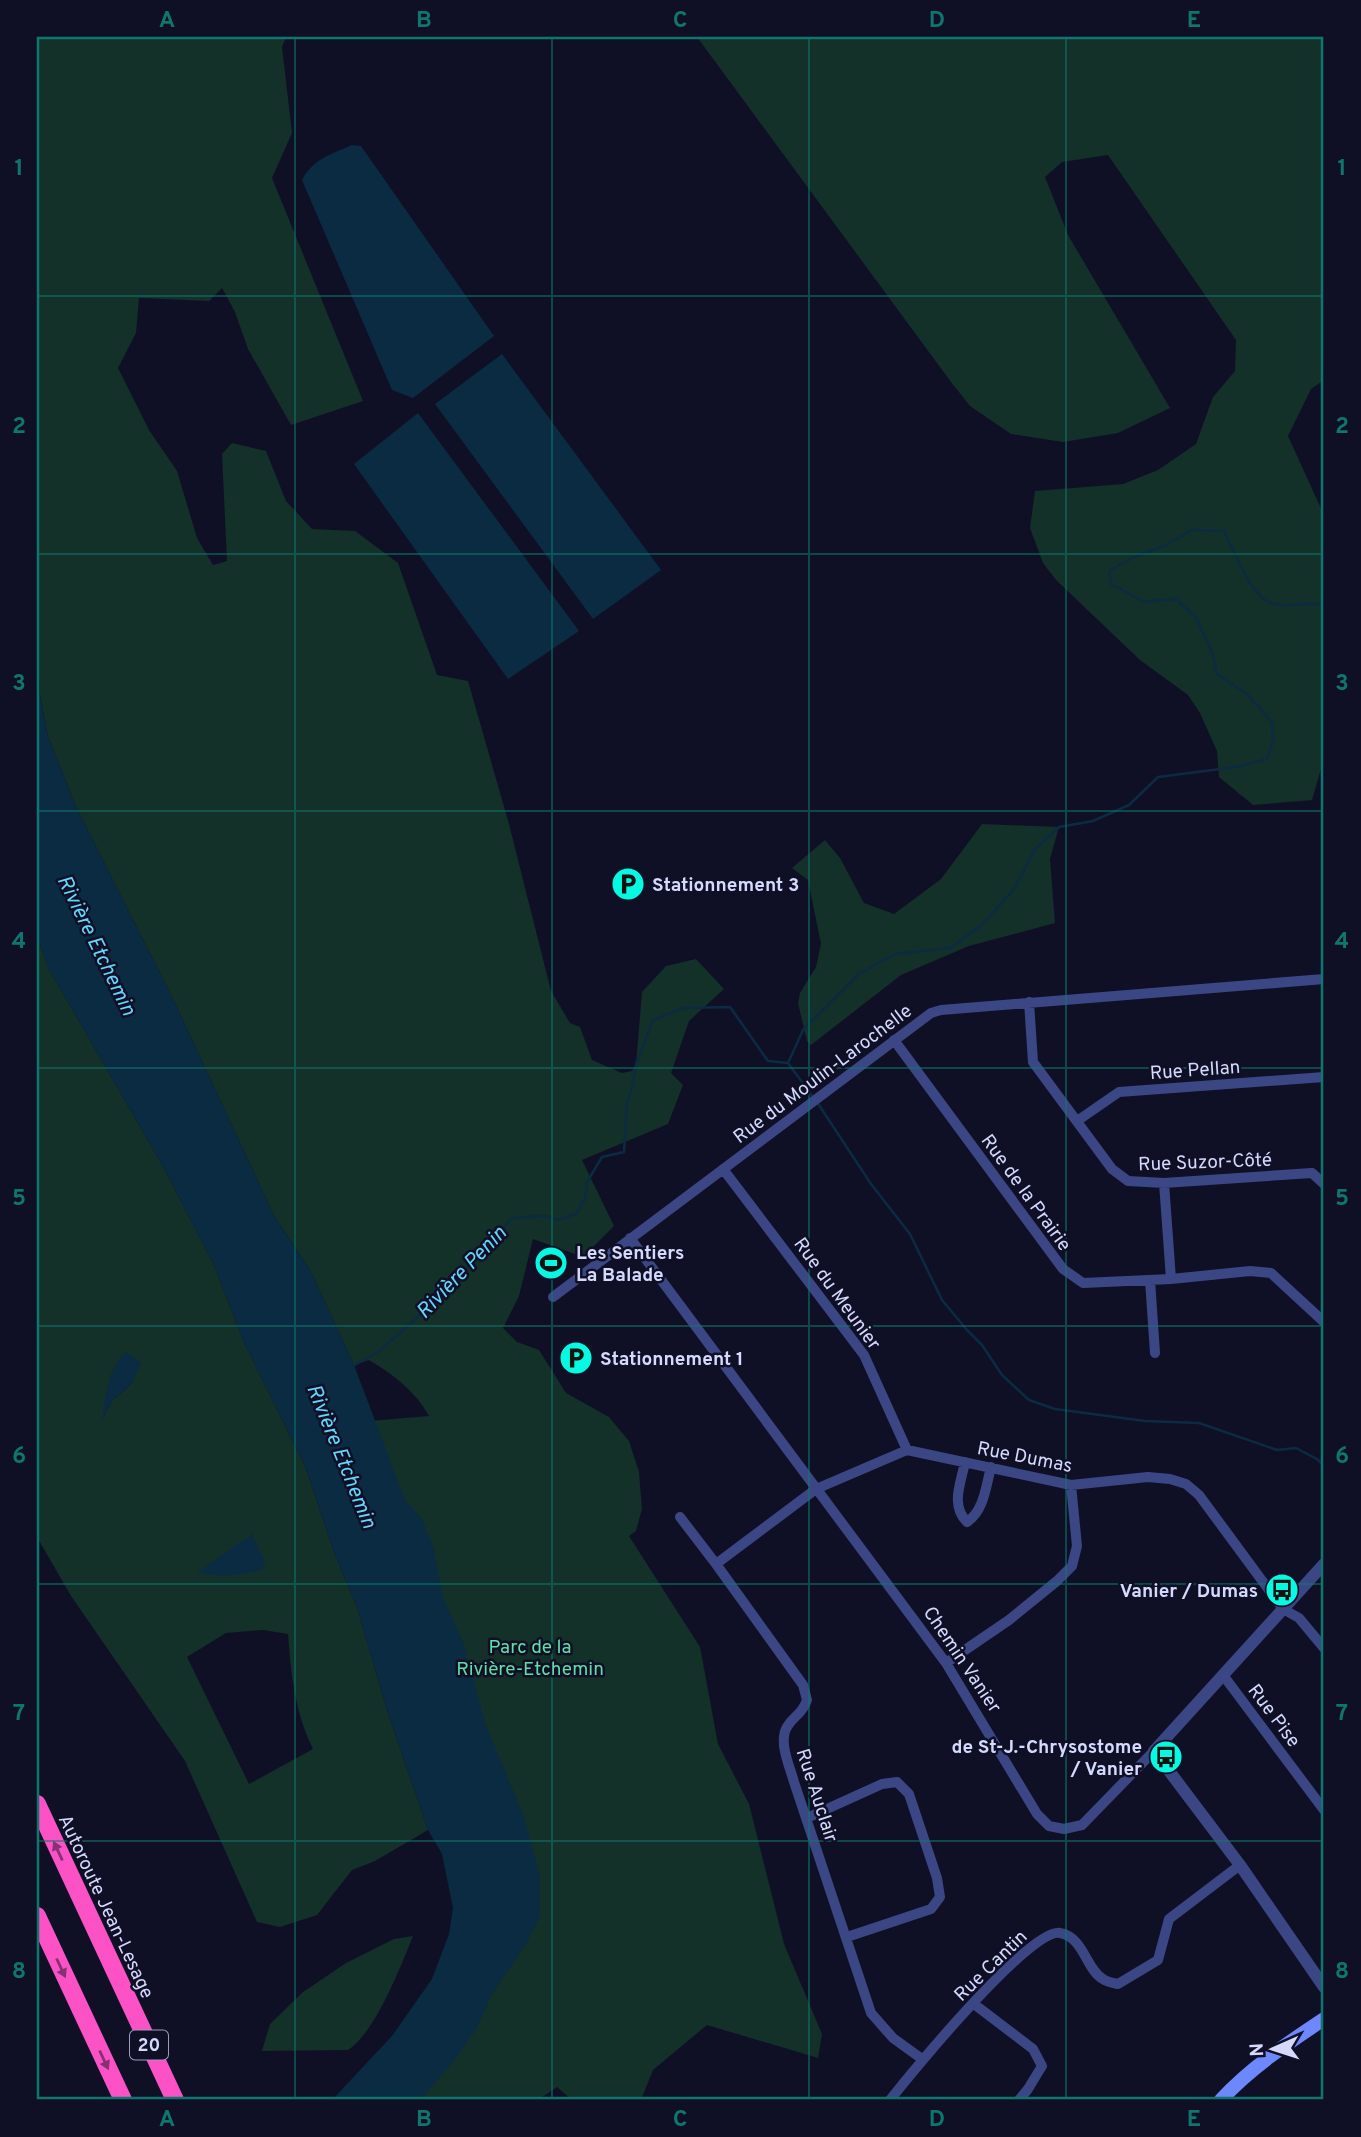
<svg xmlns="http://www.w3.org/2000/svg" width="1361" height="2137" font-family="Overpass,sans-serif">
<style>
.green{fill:#133029;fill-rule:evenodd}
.water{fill:#0b2b43}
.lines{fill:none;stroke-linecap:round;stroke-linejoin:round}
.stream{stroke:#0b2b43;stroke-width:2.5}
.minor{stroke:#3b4784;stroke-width:10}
.tertiary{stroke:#3b4784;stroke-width:12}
.secondary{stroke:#6d87fd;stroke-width:14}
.motorway{stroke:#fc52c6;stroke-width:18}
.oneway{fill:#863176}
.grid{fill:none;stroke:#0f766e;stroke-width:2;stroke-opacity:0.55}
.labels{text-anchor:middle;stroke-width:5;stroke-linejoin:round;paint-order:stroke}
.shield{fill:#0f1026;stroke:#9a9dbd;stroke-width:2}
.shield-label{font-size:18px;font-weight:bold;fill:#d5d9fe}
.poi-label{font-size:19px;font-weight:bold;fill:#d5d9fe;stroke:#0f1026;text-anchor:start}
.street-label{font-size:19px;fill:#d5d9fe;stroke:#0f1026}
.park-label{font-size:19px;fill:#61dea5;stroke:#0f1026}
.water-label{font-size:21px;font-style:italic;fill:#65d5fd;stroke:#0f1026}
.neatline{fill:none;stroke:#0f766e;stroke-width:2.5}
.grid-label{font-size:23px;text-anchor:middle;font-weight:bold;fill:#0f766e}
</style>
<rect width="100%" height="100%" fill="#0f1026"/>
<path class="green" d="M37,37h249l-4,10 10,86 -20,45 91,223 -72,24 -43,-76 -13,-37 -13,-24 -13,13 -70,-3 -3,35 -18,35 31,62 28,41 20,67 16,27 14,-4 -5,-107 10,-11 34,8 20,50 26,28 43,2 43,32 39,112 31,6 41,143 42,167 19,32 10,4 12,33 30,13 10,-2 4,-7 6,-72 24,-26 30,-7 28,30 -35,32 -18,52 12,12 -15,39 -86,36 32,66 -31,31 -50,-18 -14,57 -16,32 14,14 22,8 27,43 43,24 20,24 10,31 3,37 -6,22 -7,5 71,111 18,97 31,60 35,140 38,90 -4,24 -111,-33 -54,45 -12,30h-69l-15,-13 -19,13h-165l85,-102 26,-150 -150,-424 95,-8c-14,-25 -35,-41 -60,-56l-15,5 -43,-93 -37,-56 -101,-217 -97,-192 -28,-70 -8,-42 -3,-47z
M697,37h627v343l-13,9 -23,47 36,79v252l-3,2 -9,31 -59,5 -34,-28 -2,-26 -17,-38 -12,-18 -48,-35 -84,-80 -13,-17 -13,-35 5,-37 88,-7 35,-14 38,-26 17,-47 22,-26 1,-31 -128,-185 -46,7 -17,15 23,58 102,173 -52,25 -55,9 -52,-8 -41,-28 -19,-24z
M982,824l77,3 -9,32 5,64 -86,23 -68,29 -90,70 -4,-4 -9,-38 2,-10 16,-26 5,-23 -13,-64 -16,-12 33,-28 15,18 24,45 30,11 47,-35z
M37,937l12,32 115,199 51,99 28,73 62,126 30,89 22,52 29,100 42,123 -53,31 -23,9 -35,45 -37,12 -23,-5 -72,-161 -114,-165 -34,-59zM126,1353l6,30 -20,18 -9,16c4,-23 5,-48 23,-64zM263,1630l25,4c3,41 7,78 25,115l-64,35 -62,-127 39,-24z
M413,1936c-12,30 -38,97 -65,114l-86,1 8,-27 33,-32 43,-29 48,-24z"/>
<path class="water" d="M352,145l9,1 133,190 -81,62 -21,-8 -90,-210c12,-22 28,-25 50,-35z
M502,354l159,216 -68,49 -158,-215z
M418,413l161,218 -71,48 -154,-215z
M37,648l3,47 8,42 28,70 97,192 101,217 37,56 43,93 51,135 17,19 12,31 9,48 21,46 21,79 39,94 16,60v39l-14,28 -34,50 -15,34 -23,33 -34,39h-88l60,-64 40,-57 17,-45 4,-26 -11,-54 -14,-24 -42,-123 -29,-100 -22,-52 -30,-89 -62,-126 -28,-73 -51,-99 -115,-199 -12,-32z
M126,1352l15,11 -9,20 -20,18 -10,18c4,-24 6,-50 24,-67z
M252,1534l13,29 -3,7c-20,5 -45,8 -64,2z"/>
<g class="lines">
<path class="stream" d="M788,1063l25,34
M817,1102l54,82 39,50 32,66 25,30 15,15 20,30 27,25 26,9 90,12 54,2 78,27 19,-2 21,11 7,7
M353,1366l25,-14 63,-55 71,-79 34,-2 12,4 18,-6 9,-15 2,-17 15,-25 22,-5 3,-49 6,-18 3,-21 17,-44 30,-12 47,-1 38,54 20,2 15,-33 57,-57 35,-19 55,-6 33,-24 31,-35 21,-40 24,-22 34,-6 36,-16 29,-28 78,-10 31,-8 6,-18 -1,-19 -24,-27 -31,-21 -5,-22 -16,-34 -20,-19 -32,3 -33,-18 -2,-13 27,-15 30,-11 26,-15 32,1c10,19 27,68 50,73 16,3 34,-2 50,1"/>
<path class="minor" d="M1029,1002l4,60 79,107 16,12 36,2 148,-10 12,11
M894,1040l169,229 20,14 88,-4 79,-8 21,2 53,49
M1077,1121l42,-29 205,-15
M723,1169l141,186 43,95
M1164,1183l7,96
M630,1238l316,425 91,151 12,12 15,3 18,-4 72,-74
M1150,1280l5,73
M553,1297l378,-284 10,-3 383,-31
M965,1462c-4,21 -15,43 2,60 17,-11 19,-36 24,-55
M680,1517l36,47 87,121 4,15c-5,15 -13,15 -20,27 -9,15 3,40 7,55l77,231 22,25 29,21
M716,1564l100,-75 91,-39 164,35 77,-8 22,2 16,5 13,11 84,114 16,9 25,30
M946,1663l63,-43 48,-39 15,-15 5,-20 -6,-61
M1223,1675l101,135
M807,1818l75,-34 15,-2 12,12 28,84 3,19 -9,12 -84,28
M974,2004l59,45 9,17 -14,23 -9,11
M890,2100c21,-27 141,-173 170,-167 24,4 26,37 43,46 4,3 10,4 15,5l40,-24 11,-41 71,-54"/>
<path class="tertiary" d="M1324,1564l-170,187 86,114 84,122"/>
<path class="secondary" d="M1221,2100c29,-32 67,-57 103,-81"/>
<path class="motorway" d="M37,1804l138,296
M37,1916l86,184"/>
</g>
<defs><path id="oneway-solid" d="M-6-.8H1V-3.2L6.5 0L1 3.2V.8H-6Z" transform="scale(1.75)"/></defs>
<g class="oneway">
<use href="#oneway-solid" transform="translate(58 1851) rotate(-115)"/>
<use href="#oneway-solid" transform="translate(61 1968) rotate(65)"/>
<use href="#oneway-solid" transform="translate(104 2060) rotate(65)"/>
</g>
<path class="grid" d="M295,37v2063M552,37v2063M809,37v2063M1066,37v2063M37,296h1287M37,554h1287M37,811h1287M37,1068h1287M37,1326h1287M37,1584h1287M37,1841h1287"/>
<defs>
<symbol id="parking-disc" viewBox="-11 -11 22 22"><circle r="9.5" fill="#04fbe1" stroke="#0f1026"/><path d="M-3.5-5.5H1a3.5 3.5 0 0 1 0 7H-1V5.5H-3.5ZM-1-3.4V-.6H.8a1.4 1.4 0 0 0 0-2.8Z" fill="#111"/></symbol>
<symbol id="stadium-disc" viewBox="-11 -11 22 22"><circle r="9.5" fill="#04fbe1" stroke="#0f1026"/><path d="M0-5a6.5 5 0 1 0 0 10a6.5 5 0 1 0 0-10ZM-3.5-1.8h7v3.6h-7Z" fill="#111"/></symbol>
<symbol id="bus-disc" viewBox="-11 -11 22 22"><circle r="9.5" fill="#04fbe1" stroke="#0f1026"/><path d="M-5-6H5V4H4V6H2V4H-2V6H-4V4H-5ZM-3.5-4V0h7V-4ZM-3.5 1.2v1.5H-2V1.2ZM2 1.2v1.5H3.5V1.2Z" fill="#111"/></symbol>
</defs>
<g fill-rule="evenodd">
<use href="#parking-disc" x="609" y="865" width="38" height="38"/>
<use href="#stadium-disc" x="532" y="1244" width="38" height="38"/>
<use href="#parking-disc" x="557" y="1339" width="38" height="38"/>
<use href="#bus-disc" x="1263" y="1571" width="38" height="38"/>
<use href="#bus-disc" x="1147" y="1738" width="38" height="38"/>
</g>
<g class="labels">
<rect class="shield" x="130" y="2030.5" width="38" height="29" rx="5"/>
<g class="shield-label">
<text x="149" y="2051">20</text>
</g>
<g class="poi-label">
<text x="652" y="891">Stationnement 3</text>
<text x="576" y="1259">Les Sentiers<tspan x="576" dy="22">La Balade</tspan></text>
<text x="600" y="1365">Stationnement 1</text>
<text x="1258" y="1597" text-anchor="end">Vanier / Dumas</text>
<text x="1142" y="1753" text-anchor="end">de St-J.-Chrysostome<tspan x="1142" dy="22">/ Vanier</tspan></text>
</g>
<g class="street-label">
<text transform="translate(1195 1069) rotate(-4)" y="7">Rue Pellan</text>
<text transform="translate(822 1073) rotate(-37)" y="7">Rue du Moulin-Larochelle</text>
<text transform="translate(1205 1161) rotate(-2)" y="7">Rue Suzor-Côté</text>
<text transform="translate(1027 1192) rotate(54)" y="7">Rue de la Prairie</text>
<text transform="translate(838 1293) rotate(54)" y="7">Rue du Meunier</text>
<text transform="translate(1025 1456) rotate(11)" y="7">Rue Dumas</text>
<text transform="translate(963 1659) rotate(56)" y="7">Chemin Vanier</text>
<text transform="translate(1275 1715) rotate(53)" y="7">Rue Pise</text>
<text transform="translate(818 1795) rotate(72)" y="7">Rue Auclair</text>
<text transform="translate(107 1906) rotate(65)" y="7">Autoroute Jean-Lesage</text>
<text transform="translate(990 1965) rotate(-44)" y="7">Rue Cantin</text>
</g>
<g class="park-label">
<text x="530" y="1653">Parc de la<tspan x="530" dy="22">Rivière-Etchemin</tspan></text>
</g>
<g class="water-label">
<text transform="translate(97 945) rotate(64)" y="7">Rivière Etchemin</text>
<text transform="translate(461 1272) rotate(-46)" y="7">Rivière Penin</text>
<text transform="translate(342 1456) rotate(68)" y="7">Rivière Etchemin</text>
</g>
</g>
<rect width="1361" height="2137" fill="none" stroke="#0f1026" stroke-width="77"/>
<g transform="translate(1273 2049) rotate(267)" stroke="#0f1026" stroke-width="5" paint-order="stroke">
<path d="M0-5L12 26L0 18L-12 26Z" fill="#d5d9fe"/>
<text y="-10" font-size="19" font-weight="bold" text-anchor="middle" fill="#d5d9fe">N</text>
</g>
<rect x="38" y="38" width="1284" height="2060" class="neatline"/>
<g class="grid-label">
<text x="167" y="27">A</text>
<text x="424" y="27">B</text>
<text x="680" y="27">C</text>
<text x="937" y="27">D</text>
<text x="1194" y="27">E</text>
<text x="19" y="175">1</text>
<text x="1342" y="175">1</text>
<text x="19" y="433">2</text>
<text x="1342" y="433">2</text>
<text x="19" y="690">3</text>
<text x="1342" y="690">3</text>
<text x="19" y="948">4</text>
<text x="1342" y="948">4</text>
<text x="19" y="1205">5</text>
<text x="1342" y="1205">5</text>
<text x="19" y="1463">6</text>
<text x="1342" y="1463">6</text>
<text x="19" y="1720">7</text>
<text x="1342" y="1720">7</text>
<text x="19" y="1978">8</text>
<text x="1342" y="1978">8</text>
<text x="167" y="2126">A</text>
<text x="424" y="2126">B</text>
<text x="680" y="2126">C</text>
<text x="937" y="2126">D</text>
<text x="1194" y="2126">E</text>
</g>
</svg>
